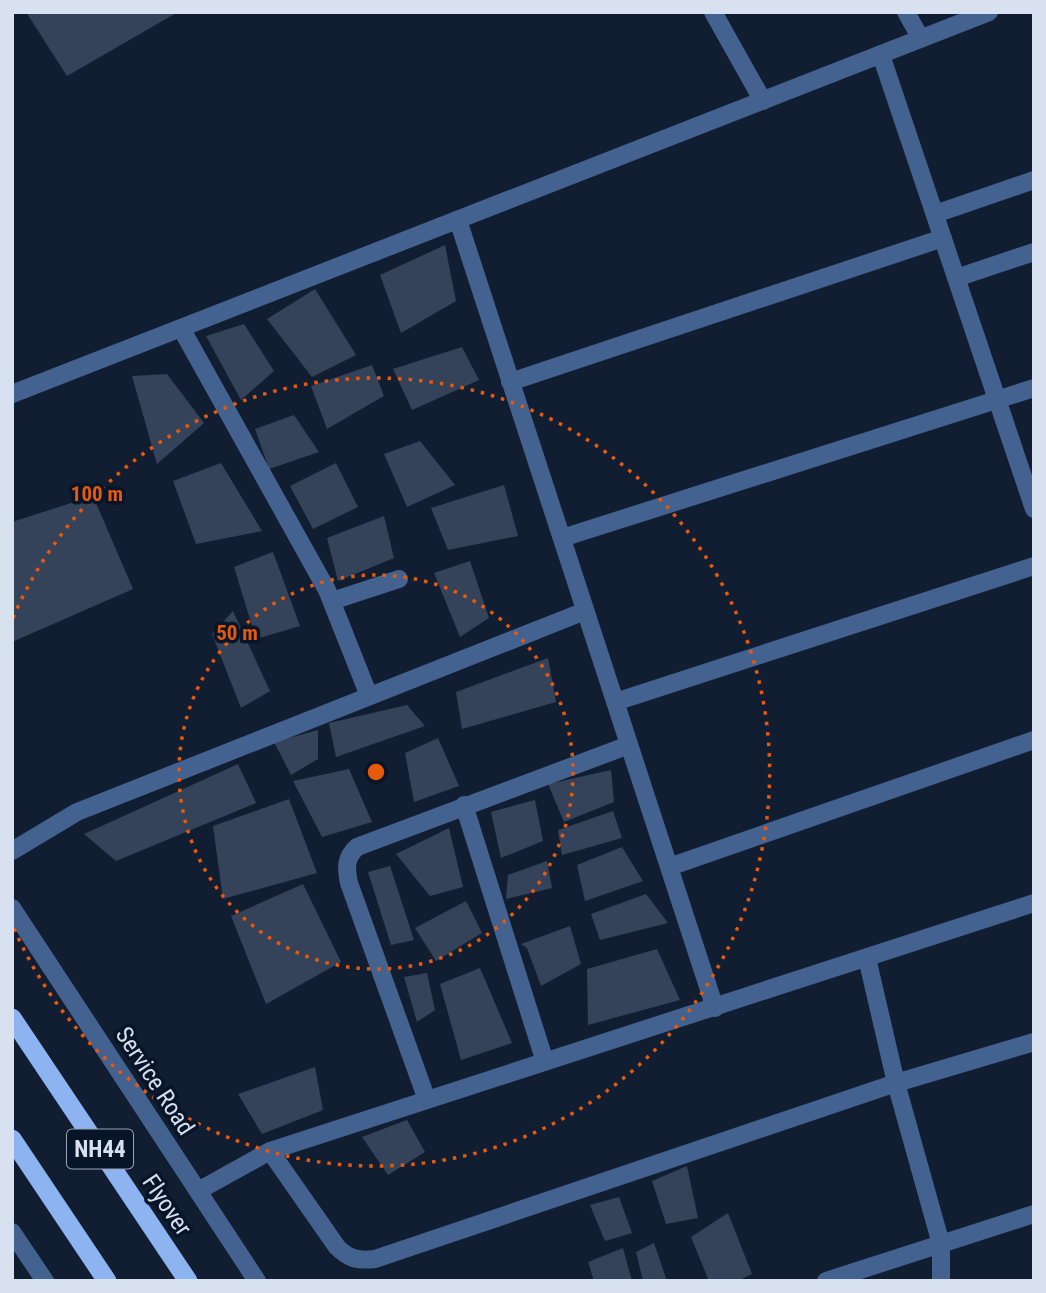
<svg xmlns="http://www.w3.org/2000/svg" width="1046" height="1293" font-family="'Roboto Condensed',sans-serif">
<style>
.building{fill:#344359}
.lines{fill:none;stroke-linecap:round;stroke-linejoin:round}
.minor{stroke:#44628f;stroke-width:18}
.tertiary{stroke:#44628f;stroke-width:18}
.trunk{stroke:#8db4f0;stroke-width:19}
.ring{fill:none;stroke:#e8590c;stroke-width:3.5;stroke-dasharray:3.5 7}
.labels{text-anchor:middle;stroke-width:7;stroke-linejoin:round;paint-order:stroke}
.shield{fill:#081528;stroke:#99a4b3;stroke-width:2}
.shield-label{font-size:23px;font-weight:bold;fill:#d7e1ef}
.street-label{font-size:24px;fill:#d7e1ef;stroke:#081528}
.centre{fill:#e8590c;stroke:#081528;stroke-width:3.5}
.ring-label{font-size:21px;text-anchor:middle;font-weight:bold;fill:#e8590c;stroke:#081528;stroke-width:7;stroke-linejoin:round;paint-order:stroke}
</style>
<rect width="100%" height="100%" fill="#111e32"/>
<path class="building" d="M26,12h152l-111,64z
M445,245l11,56 -55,32 -21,-58z
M315,289l41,66 -44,22 -45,-58z
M244,324l30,47 -33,29 -35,-64z
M462,347l17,33 -67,30 -19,-41z
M372,365l12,31 -57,33 -16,-43z
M167,374l37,49 -47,41 -25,-88z
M294,415l25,37 -50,17 -14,-40z
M420,441l35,44 -48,22 -23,-53z
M221,463l41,68 -66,13 -23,-63z
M336,463l22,44 -45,22 -23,-43z
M504,485l14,51 -70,14 -17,-42z
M93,496l40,93 -121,53v-120z
M384,516l10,42 -56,23 -11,-43z
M273,552l27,74 -44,13 -22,-72z
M470,561l19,57 -29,19 -26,-64z
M233,611l37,80 -29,17 -29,-74z
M548,658l8,44 -94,27 -6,-37z
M407,705l18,21 -89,31 -7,-34z
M318,730v29l-27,16 -17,-33z
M438,738l21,48 -45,16 -9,-49z
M238,764l18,39 -140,58 -32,-27z
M349,769l23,53 -50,15 -29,-56z
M611,770l3,32 -50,20 -16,-38z
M289,799l28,74 -94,26 -10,-73z
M535,800l8,41 -42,17 -10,-46z
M613,811l9,27 -60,17 -4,-25z
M449,828l14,59 -33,9 -34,-42z
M622,847l21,34 -58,20 -8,-36z
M547,861l5,27 -46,11 2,-24z
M390,866l24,74 -23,5 -23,-73z
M303,884l38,78 -75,42 -35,-88z
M646,894l22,29 -68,17 -9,-26z
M466,901l16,32 -46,28 -21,-33z
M570,926l11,38 -40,22 -14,-38 -6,-4z
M657,949l23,51 -92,25 -1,-56z
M480,968l32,75 -51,17 -21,-76z
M427,973l8,37 -18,12 -13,-45z
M315,1067l8,43 -61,24 -24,-40z
M407,1120l18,32 -37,23 -26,-38z
M687,1166l11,52 -32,6 -14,-43z
M619,1197l13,36 -27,8 -15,-36z
M728,1213l24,61 -15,7h-28l-18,-44z
M654,1243l13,38h-24l-7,-29z
M623,1248l9,33h-38l-6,-19z"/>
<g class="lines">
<path class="minor" d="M713,12l50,89
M906,12l15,27
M881,55l153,454
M935,214l99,-34
M458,220l257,788
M956,278l78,-26
M181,328l146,262 42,106
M510,382l433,-144
M12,394l977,-382
M562,538l472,-150
M332,601l67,-22
M615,702l419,-136
M464,805l81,257
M12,851l65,-39 508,-201
M669,867l365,-127
M867,958l29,125 45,161v37
M427,1100l-78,-217c-3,-15 -4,-25 8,-36l272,-102
M270,1151l67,96c12,12 21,14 38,12l521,-176 138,-41
M198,1191l72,-40 764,-248
M826,1281l208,-67"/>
<path class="tertiary" d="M12,908l245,373
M12,1232l33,49"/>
<path class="trunk" d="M12,1018l176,263
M12,1139l95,142"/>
</g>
<g class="ring">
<circle cx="376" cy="772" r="197"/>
<path d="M13 618A394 394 0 1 1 13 926"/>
</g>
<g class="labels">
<rect class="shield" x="67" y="1129.5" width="66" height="39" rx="5"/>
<g class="shield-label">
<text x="100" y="1157">NH44</text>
</g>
<g class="street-label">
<text transform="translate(155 1081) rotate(57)" y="8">Service Road</text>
<text transform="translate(167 1205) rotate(56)" y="8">Flyover</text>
</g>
</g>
<circle cx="376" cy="772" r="10" class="centre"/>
<g class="ring-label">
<text x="97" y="501">100 m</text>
<text x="237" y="640">50 m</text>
</g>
<rect width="1046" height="1293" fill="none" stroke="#d7e1ef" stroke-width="28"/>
</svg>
